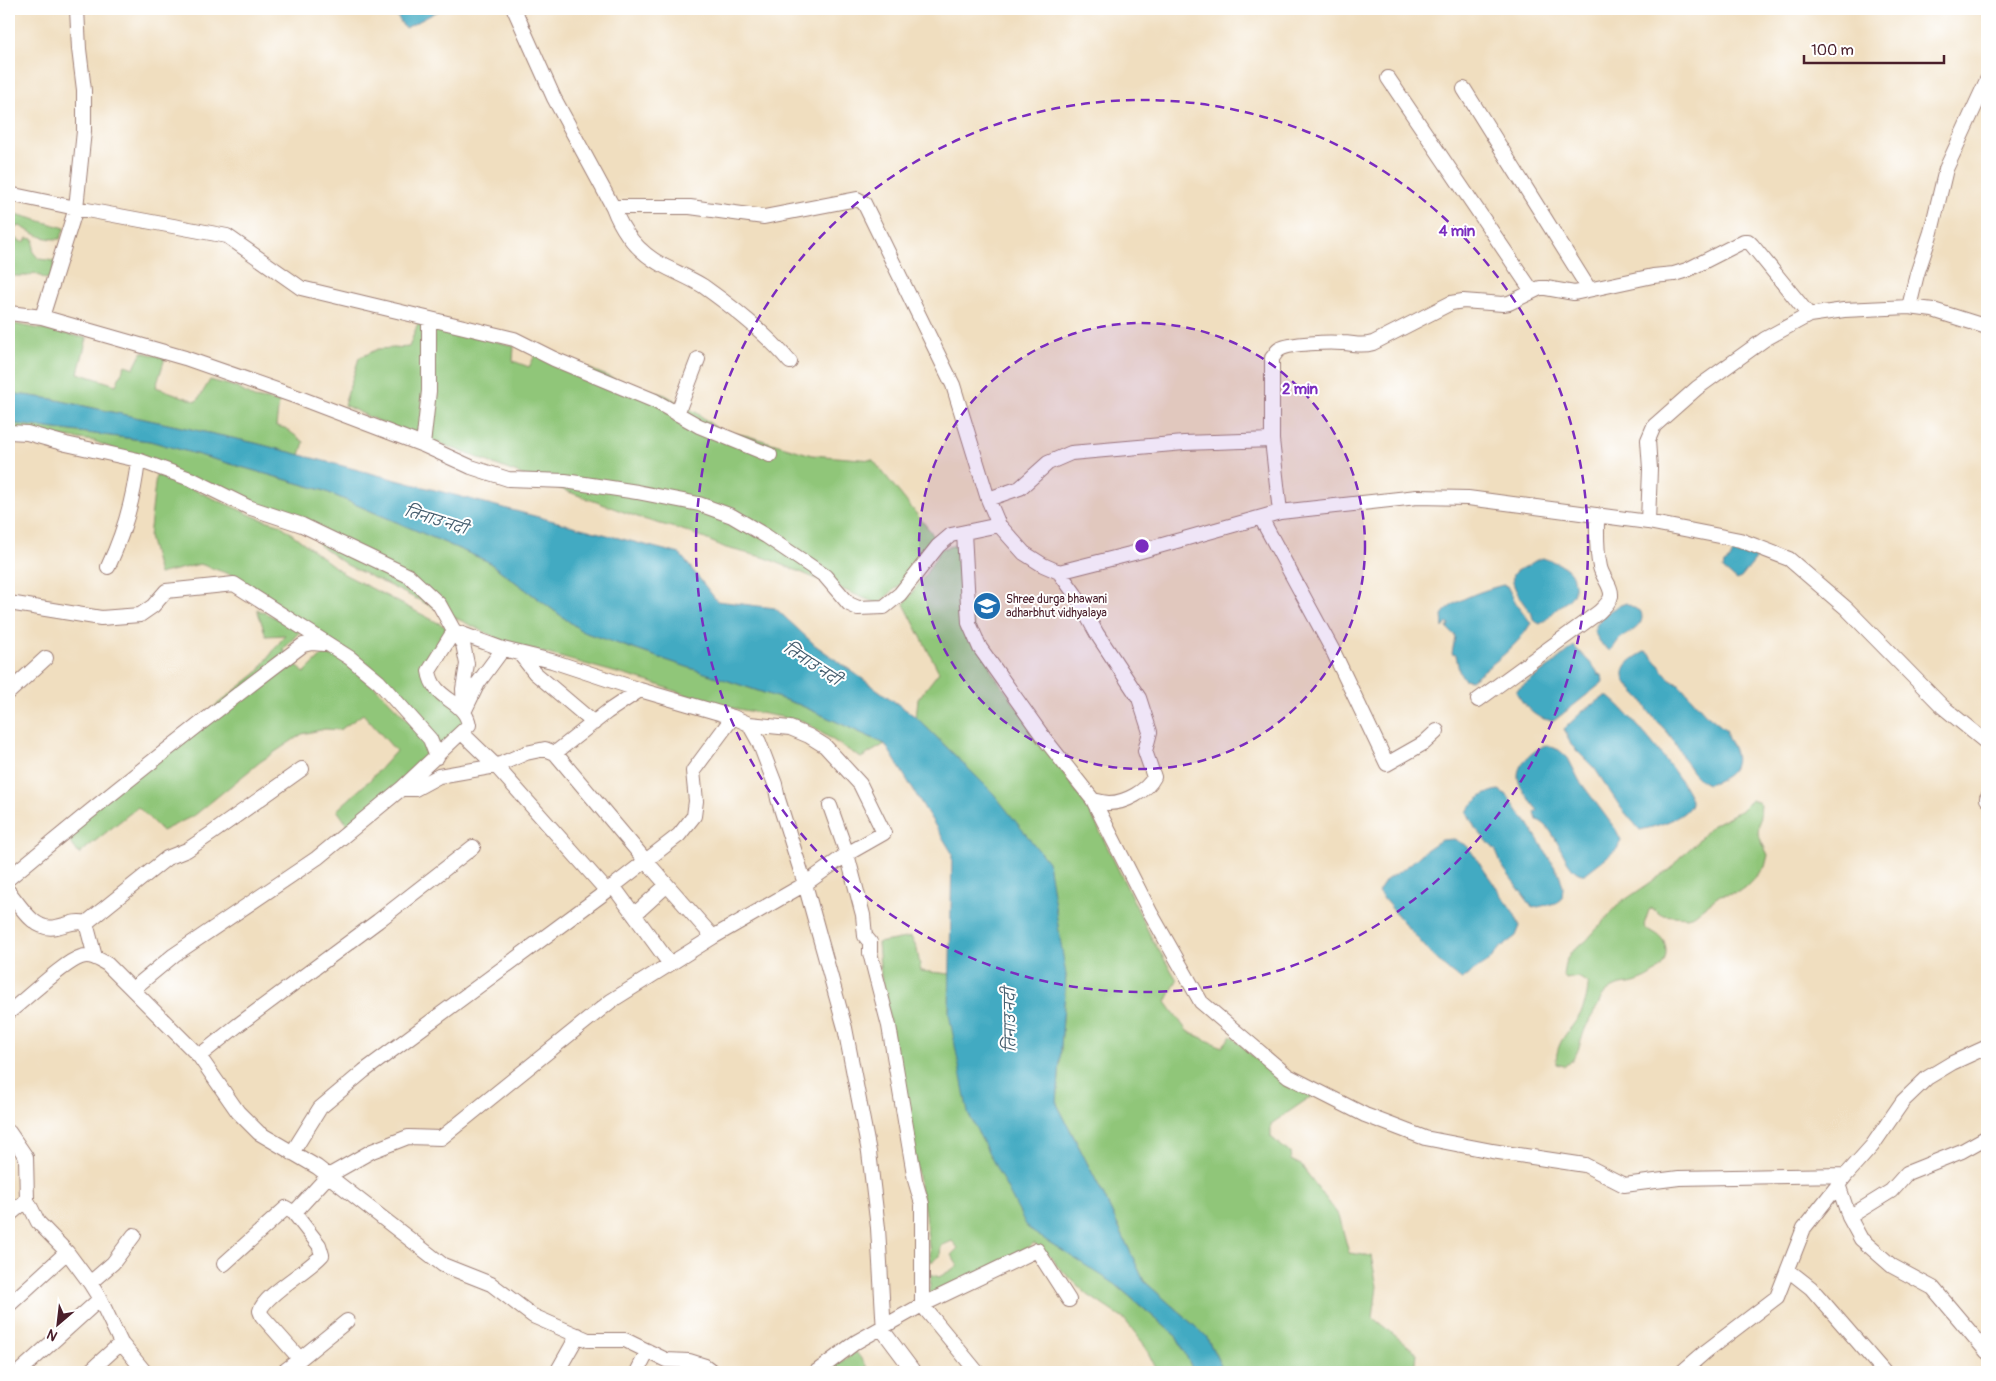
<svg xmlns="http://www.w3.org/2000/svg" width="1996" height="1381" font-family="Pangolin,'Playpen Sans Deva',sans-serif">
<style>
.green{fill:#90c679;stroke:#6d7252}
.water{fill:#42aac2;stroke:#466476}
.lines{fill:none;stroke-linecap:round;stroke-linejoin:round}
.minor-casing{stroke:#9d7e75;stroke-width:16}
.minor{stroke:#fff;stroke-width:14}
.ring{fill:none;stroke:#7b2cbf;stroke-width:2.5;stroke-dasharray:9 6}
.labels{text-anchor:middle;stroke-width:4;stroke-linejoin:round;paint-order:stroke}
.poi-label{font-size:12px;fill:#4a1f2b;stroke:#fff;text-anchor:start}
.water-label{font-size:14px;font-style:italic;fill:#465e6f;stroke:#fff}
.centre{fill:#7b2cbf;stroke:#fff;stroke-width:2.5}
.ring-label{font-size:15px;text-anchor:middle;font-weight:bold;fill:#7b2cbf;stroke:#fff;stroke-width:4;stroke-linejoin:round;paint-order:stroke}
</style>
<rect width="100%" height="100%" fill="#fff"/>
<filter id="ink" filterUnits="userSpaceOnUse"><feTurbulence type="fractalNoise" baseFrequency=".02" numOctaves="2"/><feDisplacementMap in="SourceGraphic" scale="10" xChannelSelector="R" yChannelSelector="G"/><feConvolveMatrix kernelMatrix="1 2 1 2 8 2 1 2 1" color-interpolation-filters="sRGB"/></filter>
<filter id="wash" filterUnits="userSpaceOnUse"><feTurbulence type="fractalNoise" baseFrequency=".0096" numOctaves="4" result="noise"/><feDisplacementMap in="SourceGraphic" scale="20" xChannelSelector="R" yChannelSelector="G"/><feGaussianBlur stdDeviation="1.12" result="paint"/><feColorMatrix in="noise" values="0 0 0 0 0 0 0 0 0 0 0 0 0 0 0 0 0 1.4 0 .05"/><feComposite in="paint" operator="in"/></filter>
<g filter="url(#wash)">
<rect width="100%" height="100%" fill="#f0debf"/>
<path class="green" d="M9,212l56,16 -5,11c-16,1 -26,-5 -40,-13l-10,3 -1,6 15,8 3,-5 7,1 -1,13 6,7 16,2 -4,16 -5,2 -12,-6 -6,3h-17l-2,8z
M9,323l78,15 -9,35 38,12 9,-20 9,3 8,-16 23,6 -9,29 39,14 3,-1 12,-20 26,7 18,11 25,4 -3,24 9,2 19,14 -4,13 -45,-12 -203,-44 -43,-6z
M418,323l16,3 80,20 -1,15 16,6 10,-19 75,31 51,16 32,18 22,17 29,6 64,19 61,5 58,72 3,7 -24,37 -32,28 -112,-46 -40,-10 -37,-16 -46,-13 -134,-49 -67,-26 -62,-22 -36,-17 15,-47 19,-9 31,-2z
M9,423l141,18 172,49 165,71 96,71 217,73 85,39 -24,14 -58,-37 -92,-17 -61,-22 -145,-40 -158,-77 -28,-20 -4,-13 -221,-91 -85,-11z
M156,475l18,6 84,37 21,6 65,50 106,55 -25,41 43,51 -28,25 -65,-72 -140,-98 -35,-12 -41,10 -10,-37z
M955,545l8,50 29,77 98,139 62,128 25,41 -11,22 21,29 35,16 9,-11 34,32 47,28 -41,28v13l19,16 1,7 10,5 38,51 10,37 22,3 6,30 -4,32 44,35 -2,19h-191l-18,-36 -62,-55 -41,-87 -46,-90 9,-129 -73,-182 -77,-76 2,-18 21,-27 -35,-68 20,-27 17,-28z
M257,609l44,21 -18,20 21,23 25,-24 23,14 77,79 5,13 -85,72 -12,-17 34,-31 25,-28 -33,-37 -23,16 -15,-1 -23,5 -42,28 -65,53 -33,16 -24,-24 -59,47 -19,-26 197,-155 28,-38 -19,1z
M1751,800l7,2 3,3 -3,29 10,21 -3,12 -19,20 -7,5 -19,3 -26,20 -7,2 -26,-2 -9,-7 -3,2 -5,15 2,4c10,4 19,8 20,21 1,19 -16,28 -32,33 -6,2 -14,1 -19,4 -5,2 -9,6 -13,9 -4,12 -11,20 -16,31 -7,15 -6,31 -22,39l-8,-2c0,-25 14,-32 25,-51 5,-10 7,-20 7,-30l-10,-6 -12,2 -3,-4 2,-12 5,-10 16,-12 33,-37 51,-35 10,-12 12,-10 19,-21 29,-15z
M911,937l6,12 4,22 29,3 -1,40 166,270 62,53 17,35h-36l-15,-29 -18,-23 -37,-25 -32,-30 -1,-4 -21,-18 -8,7 -97,47 2,-23 8,3 19,-11 -7,-11 7,-7 -6,-7 -11,5 -1,10 -9,6 -6,-48 -44,-238 -3,-33z
M856,1352l15,20h-46z"/>
<path class="water" d="M393,9h49l-36,19 -3,-2z
M9,393l43,6 203,44 425,111 37,47 58,7 40,37 101,72 77,76 55,69 18,113 -9,129 46,90 41,87 62,55 18,36h-30l-17,-35 -62,-53 -87,-55 -60,-116 -19,-99 3,-161 -67,-109 -85,-39 -217,-73 -96,-71 -165,-71 -172,-49 -141,-18z
M1736,547l18,6 7,5h-4l-16,20 -5,2 -13,-11 1,-5 6,-4z
M1543,558c15,6 29,7 31,26 2,13 -6,16 -16,24 -6,5 -11,12 -18,16 -9,-5 -6,-4 -9,-12 -6,-5 -24,-31 -17,-39 3,-4 11,-5 15,-8 4,-3 8,-6 14,-7z
M1503,585l4,1 9,17 15,20c-13,23 -38,41 -60,57l-7,-1 -5,-8 -3,-16 -4,-1 3,-18 -8,-8 2,-3 -2,-2 -4,5 -1,-13c8,-14 45,-26 61,-30z
M1626,603l15,9c5,14 -11,20 -20,26 -5,4 -6,9 -11,13l-10,-8 -6,-12c5,-15 18,-23 32,-28z
M1574,646c6,8 22,20 24,28l4,1 1,6 -1,2 -47,37c-18,2 -31,-14 -39,-28l1,-2 36,-26z
M1646,651l6,5 17,22 10,6 26,29 22,18c-1,6 2,9 5,14 11,24 -4,33 -24,39 -19,-6 -28,-37 -40,-51 -6,-7 -13,-13 -18,-20 -4,-4 -5,-9 -8,-13 -6,-7 -18,-16 -18,-25 -1,-13 14,-19 22,-24z
M1604,697h5c14,8 86,94 82,106 -4,15 -37,24 -51,27l-19,-22 -26,-39 -24,-24 -7,-16 20,-19z
M1547,745l12,5 9,8 11,22 37,50 5,10 -4,9 -32,25c-20,3 -27,-48 -48,-54l-2,-7 3,-2c-15,-21 -32,-35 -8,-56 5,-4 11,-9 17,-10z
M1499,790l8,5 10,15 11,13 32,53 3,11 -1,11 -6,5 -23,5 -31,-42 -6,-15 -21,-23 -8,-16c5,-11 21,-21 32,-22z
M1454,839l13,7 6,8 41,59 6,13 -4,10 -17,13 -10,12 -27,18c-15,-2 -71,-72 -84,-87l8,-12 23,-15 17,-15 15,-10z"/>
</g>
<g filter="url(#ink)">
<g class="lines">
<defs>
<path id="minor" d="M514,9l40,89 59,109c9,24 25,45 49,58 13,7 28,13 41,21 31,22 63,47 87,76
M1388,78l144,213
M1464,89l125,200
M9,194l67,14 151,28 74,52 213,51 40,20 101,42 44,25 71,29
M1909,307l8,-33 14,-42 15,-63 41,-89
M9,313l33,4 143,41 112,39 126,48 48,22 37,12 57,2 72,11 62,12 33,12 34,20 59,40 24,28 9,4 26,-1 16,-13 38,-48 13,-11 48,-10 -11,-26 -35,-114 -89,-182 -7,-4 -93,18 -74,-10h-77
M42,317l34,-109 8,-77v-41l-5,-41 -2,-40
M677,414l21,-55
M9,432l18,1 39,11 72,16 55,20 55,27 54,18 107,51 30,28 15,27 49,18 49,12 88,29 93,27 16,7 41,4 19,8 16,10 35,38 24,49 -37,21 -42,30 -92,53 -102,64 -170,137 -33,-1 -36,14 -44,25 -34,37 25,32 3,10c-14,16 -58,40 -62,56l2,5 38,43 -17,13
M423,445l6,-54v-72
M988,499l32,-11 28,-25 23,-10 113,-10 88,-3
M1280,512l-8,-72v-82c3,-3 4,-7 8,-9 11,-6 49,-7 62,-6 12,0 18,4 31,0l78,-40 12,-2 40,3 6,-1 31,-15h6l28,5 79,-17 21,-2 13,-4 57,-29h4l4,4 57,70
M1261,518l72,133 54,113 37,-21 13,-12
M1648,522l2,-53 -2,-29 6,-14 43,-38 68,-49 44,-24 35,-5 65,-3 24,3 54,17
M999,525l25,28 19,12 16,7 75,-19 146,-41 137,-15 51,1 180,24 92,18 49,19 57,49 97,99 44,36
M964,533l5,90 11,25 64,90 49,62 57,112 51,90 87,74 77,39 60,23 67,13 93,14 39,20 55,-7 167,-3 26,-29 31,-45 24,-23 25,-15 35,-16
M108,567c16,-34 26,-69 30,-107
M1059,572l16,22 22,40 42,64 11,34 -5,19 9,26c-7,14 -29,26 -45,26 -5,0 -11,-2 -16,-3
M9,603l92,15 39,-3 13,-9 13,-15 68,-7 116,74 29,24 51,57 7,18
M520,654l15,19 59,50
M9,692l37,-34
M1478,700l121,-88c4,-4 11,-10 12,-16 1,-10 -9,-19 -11,-29 -4,-17 -3,-35 -3,-52
M749,724l10,18 16,42 3,15 27,85 40,144 24,124 9,76 6,104 30,40
M462,733l34,33 111,125
M555,753l90,107 68,77
M401,789l68,-64c-4,-26 -36,-24 -40,-54l25,-40 9,13 4,20 -4,25 1,23 14,-29 25,-34
M1987,799v-1
M830,806l17,48 16,61 2,21 5,6v11l19,73 26,154 7,24v101l115,-55 32,50
M9,878c96,-80 194,-158 294,-233l9,-2 12,1
M613,886l57,78
M9,892c12,15 26,40 47,35 11,-2 19,-7 30,-4l9,34
M634,915l33,-30
M86,923l81,-65 20,-8 25,-17 90,-64
M133,989l41,-34 143,-97 84,-69h14l24,-13 57,-10 30,-13 19,-4 10,4 52,-41 33,-22
M9,1012c16,-12 55,-50 72,-55 10,-3 17,2 26,7l92,92 39,56 21,21 58,34 126,98 48,19 42,32 55,24h37l41,20 23,1 16,5 8,6
M199,1056l39,-31 140,-104 95,-74
M9,1132l17,25 1,43 11,22 29,30 23,31 10,16 21,44 24,29
M292,1153l28,-45 44,-37 243,-180 72,-56 15,-19 2,-15 -3,-30 40,-54
M1838,1184l11,33 12,22 31,27 41,22 54,64
M9,1215l18,-15
M1849,1217l42,-26 16,-18 55,-22 25,-14
M224,1264l62,-56 8,5
M1788,1270l23,18 73,84
M90,1283l23,-20 21,-28
M9,1305l58,-53
M300,1359l47,-38
M19,1372l81,-73
M89,1372l32,-29
M557,1372l21,-37
M637,1372l11,-21
M816,1372l40,-30 66,-37 55,67
M1682,1372l23,-20 72,-55 27,-69 42,-53"/>
</defs>
<use href="#minor" class="minor-casing"/>
<use href="#minor" class="minor"/>
</g>
</g>
<circle cx="1142" cy="546" r="223" fill="#7b2cbf" fill-opacity=".12"/>
<g class="ring">
<circle cx="1142" cy="546" r="223"/>
<circle cx="1142" cy="546" r="446"/>
</g>
<defs>
<symbol id="school-disc" viewBox="-11 -11 22 22"><circle r="9.5" fill="#1f6fb2" stroke="#fff"/><path d="M0-5L7-2L0 1L-7-2ZM-4 1L0 2.5L4 1V4Q0 6-4 4Z" fill="#fff"/></symbol>
</defs>
<g fill-rule="evenodd">
<use href="#school-disc" x="971" y="590" width="32" height="32"/>
</g>
<g class="labels">
<g class="poi-label">
<text x="1006" y="603">Shree durga bhawani<tspan x="1006" dy="14">adharbhut vidhyalaya</tspan></text>
</g>
<g class="water-label">
<text transform="translate(436 520) rotate(17)" y="5">तिनाउ नदी</text>
<text transform="translate(812 664) rotate(33)" y="5">तिनाउ नदी</text>
<text transform="translate(1010 1020) rotate(-91)" y="5">तिनाउ नदी</text>
</g>
</g>
<circle cx="1142" cy="546" r="8" class="centre"/>
<g class="ring-label">
<text x="1457" y="236">4 min</text>
<text x="1300" y="394">2 min</text>
</g>
<rect width="1996" height="1381" fill="none" stroke="#fff" stroke-width="30"/>
<g transform="translate(58 1324) rotate(208)" stroke="#ffffff" stroke-width="4" paint-order="stroke">
<path d="M0-4L9 19L0 12L-9 19Z" fill="#4a1f2b"/>
<text y="-8" font-size="14" font-weight="bold" text-anchor="middle" fill="#4a1f2b">N</text>
</g>
<path d="M1804 55v8h140v-8" fill="none" stroke="#4a1f2b" stroke-width="2.5"/>
<text x="1811" y="55" font-size="15" fill="#4a1f2b" stroke="#ffffff" stroke-width="4" paint-order="stroke">100 m</text>
</svg>
